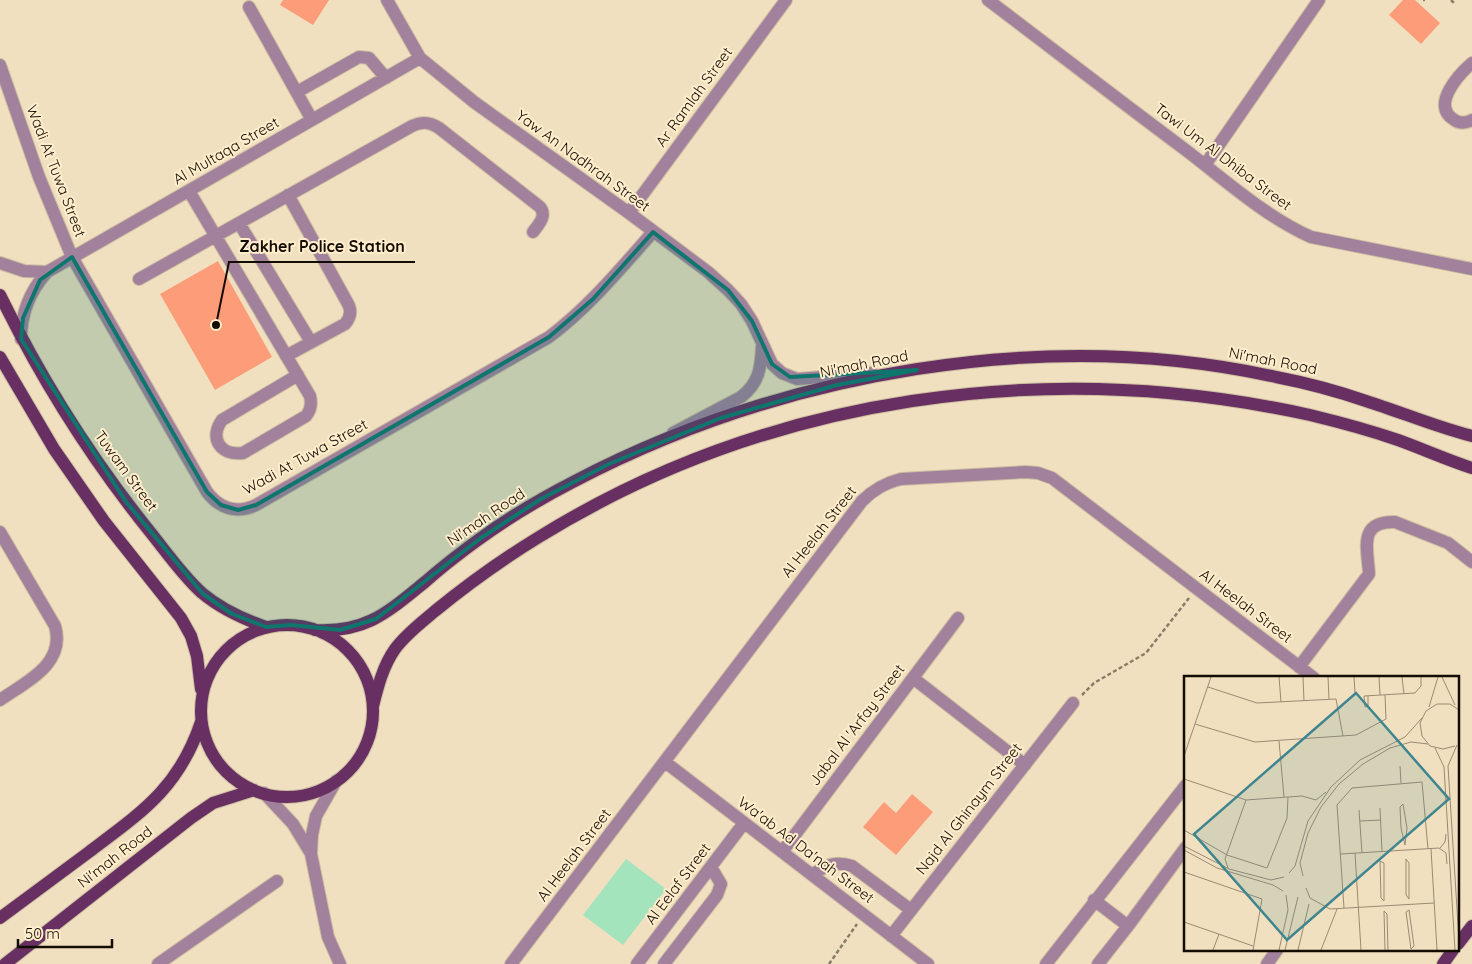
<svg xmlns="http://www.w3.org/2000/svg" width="1472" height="964" font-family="Quicksand,sans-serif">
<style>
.green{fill:#a3e4bd}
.building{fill:#fd9c78}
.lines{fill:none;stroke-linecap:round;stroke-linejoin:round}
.minor-casing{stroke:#cdbea1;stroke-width:14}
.major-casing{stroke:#cdbea1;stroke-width:14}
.path{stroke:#897d68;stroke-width:2.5;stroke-dasharray:4 2.5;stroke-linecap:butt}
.minor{stroke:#a2819d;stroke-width:12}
.major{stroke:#682f62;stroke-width:12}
.marked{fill:#0f766e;fill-opacity:0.2;stroke:#0f766e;stroke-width:4;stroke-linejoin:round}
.labels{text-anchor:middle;stroke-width:4;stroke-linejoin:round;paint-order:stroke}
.street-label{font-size:15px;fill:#120c03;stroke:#ffedcc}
.inset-road{fill:none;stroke:#988b74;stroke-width:1}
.view{fill:#3f8590;fill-opacity:0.15;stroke:#3f8590;stroke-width:2.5}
.inset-edge{fill:none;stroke:#120c03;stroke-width:2.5}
.leader{fill:none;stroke:#120c03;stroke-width:2}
.callout-dot{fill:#120c03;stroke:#ffedcc;stroke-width:2}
.callout-label{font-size:16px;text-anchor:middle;font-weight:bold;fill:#120c03;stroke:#ffedcc;stroke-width:4;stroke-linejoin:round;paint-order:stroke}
</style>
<rect width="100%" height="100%" fill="#f1e0bf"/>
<path class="green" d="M626,859l40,30 -43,56 -40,-30z"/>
<path class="building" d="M283,0h46l-16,25 -33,-20z
M1403,0h12l25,23 -19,21 -32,-29z
M218,261l54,96 -57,33 -55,-96z
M912,794l21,18 -37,43 -33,-28 21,-25 12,11z"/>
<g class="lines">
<defs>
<path id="minor" d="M387,0l33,58 54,44 155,111 79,59 20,18 13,14 11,17 20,43 10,9 15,6 75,-6
M988,0c66,50 132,101 199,151 39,30 79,66 124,86l161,32
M249,7l63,113
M1472,63c-13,11 -41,42 -19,56 6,5 13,4 19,1
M0,65l39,112 33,80 135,235c13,17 30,22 49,13l293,-168c40,-30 71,-68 104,-105
M297,92l62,-35 10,1 17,20
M1205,165l114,-165
M189,191l121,205c2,8 1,14 -4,20l-63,37c-23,3 -34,-15 -21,-33l76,-45
M629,213l157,-213
M239,223l72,119
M0,263l24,8 23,1
M139,279l273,-153c10,-5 18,-4 27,2l101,79c7,9 -1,17 -7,25
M21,339c0,-26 8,-47 26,-67l373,-214
M286,356l59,-32c6,-7 7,-14 2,-22l-59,-107
M673,433l68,-36c18,-14 20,-29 21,-51
M0,532l55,94c11,38 -29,56 -55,74
M1299,667l70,-93c-1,-24 -12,-53 26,-52l53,21 24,19
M913,678l112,87
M665,762l263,202
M336,781l-20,35 -4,19 -1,19 17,83 12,27
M264,793l29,31 17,28
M782,852l176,-234
M812,875c14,-9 23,-15 40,-9l59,44
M1094,900l34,26
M891,936l182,-233
M158,964l119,-83
M511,964l351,-463c12,-12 23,-18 39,-22l124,-7 13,1 14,5 262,200
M637,964l107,-141
M664,964l53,-69 4,-11 -10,-17
M1046,964l140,-179
M1098,964l30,-38 58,-79
M1267,964l10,-14"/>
<path id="major" d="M0,295c41,84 92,165 151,238 16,20 32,43 51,60 19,16 41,26 64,34
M0,357l54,92 50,72 77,97 10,18 6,20 4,33
M201 711a86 86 0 1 1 172 0a86 86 0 1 1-172 0Z
M315,630c51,3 73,-18 110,-48 17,-15 35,-29 53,-42 30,-22 62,-41 95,-58 210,-110 471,-156 703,-105 31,6 61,14 90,24 35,11 70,26 106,35
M373,706c5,-20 10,-40 22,-57 11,-15 26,-26 40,-38 33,-27 68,-52 104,-74 230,-142 508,-180 771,-122 29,7 59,15 88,25 25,9 49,20 74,28
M0,918c30,-22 59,-44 89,-66 53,-40 90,-64 112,-130
M1458,944l14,-18
M5,964l186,-146 22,-15 41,-13
M1443,964l10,-14"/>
</defs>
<use href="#minor" class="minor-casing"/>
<use href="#major" class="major-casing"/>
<path class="path" d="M1423,0h2
M1451,0l2,2 2,-2
M1082,695l12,-12 52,-30 43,-55
M829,964l28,-40"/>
<use href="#minor" class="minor"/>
<use href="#major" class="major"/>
</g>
<path class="marked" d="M653,232l75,58 24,31 20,43 18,13 127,-7 -80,15 -116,33 -112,46 -68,35 -60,39 -105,81 -36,11 -49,-5 -25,2 -34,-13 -29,-20 -77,-92 -105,-163 2,-21 17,-38 32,-23 135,235 14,13 17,5 18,-5 293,-168 44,-38z"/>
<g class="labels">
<g class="street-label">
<text transform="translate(694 97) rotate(-54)" y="5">Ar Ramlah Street</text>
<text transform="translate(226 151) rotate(-30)" y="5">Al Multaqa Street</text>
<text transform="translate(1223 157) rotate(37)" y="5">Tawi Um Al Dhiba Street</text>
<text transform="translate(583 161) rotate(36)" y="5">Yaw An Nadhrah Street</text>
<text transform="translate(56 171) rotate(69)" y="5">Wadi At Tuwa Street</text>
<text transform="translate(1273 361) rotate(11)" y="5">Ni'mah Road</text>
<text transform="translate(864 364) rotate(-11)" y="5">Ni'mah Road</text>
<text transform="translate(305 457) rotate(-29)" y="5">Wadi At Tuwa Street</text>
<text transform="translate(126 471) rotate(54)" y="5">Tuwam Street</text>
<text transform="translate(486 517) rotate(-34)" y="5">Ni'mah Road</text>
<text transform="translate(819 532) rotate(-52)" y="5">Al Heelah Street</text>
<text transform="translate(1246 606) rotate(37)" y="5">Al Heelah Street</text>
<text transform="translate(857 725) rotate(-53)" y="5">Jabal Al 'Arfay Street</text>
<text transform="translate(969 809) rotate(-52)" y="5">Najd Al Ghinaym Street</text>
<text transform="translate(806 850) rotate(37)" y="5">Wa'ab Ad Da'nah Street</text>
<text transform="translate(574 855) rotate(-53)" y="5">Al Heelah Street</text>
<text transform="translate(115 857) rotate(-38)" y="5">Ni'mah Road</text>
<text transform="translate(678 884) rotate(-53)" y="5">Al Eelaf Street</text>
</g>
</g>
<g transform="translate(1184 676)">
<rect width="275" height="275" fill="#f1e0bf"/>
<path class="inset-road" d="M95,1l2,25M119,1l1,24M144,1l1,22M170,1l1,16M195,1l1,18M218,1l2,17M258,1l13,28M24,11l49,16 79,-4 7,37M184,20v10l-3,1 -1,-11 51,-3 6,-7v-9M245,31l9,-30M11,48l60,18 101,-7 30,-16 -1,-24M95,65l5,56M273,69l-9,21 11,175M271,70l-12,3 -13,-3 -8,-10 -2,-13 6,-12 11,-7h13l9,6M251,72l9,19 11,183M0,80l27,-79M216,90l1,17M0,103l62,21 56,-4 14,4 10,-8M219,128l4,24 -2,17 -4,-17 -1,-21zM196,132l2,44M175,134l3,43M176,145l21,-1M0,154l43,25 40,13 20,-50 1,-21M0,170l45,23 42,11 13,-3M256,172l5,-6 1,-8M247,173l6,101M0,174l33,18 56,17 10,6M171,177l6,97M157,178l98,-6 7,5 1,11M222,183l3,4v36l-3,-4zM196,185l4,2v38l-3,-3zM44,192l-3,-9 21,-59M0,196l78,27 -9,51M105,197l6,-7 13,-45 23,-34 29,-27 45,-23 17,-19M119,200l-3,-13 8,-30 13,-26 18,-23 24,-20 27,-16 21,-6 17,2M122,212l4,10 20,11 104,-6M160,232l-7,-103 15,-17 70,-6 6,67M225,234l5,36 -3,3 -5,-37zM0,246l69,24M29,274l6,-16M95,274l9,-40 -2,-15M101,274l13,-53M114,274l11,-46M137,274l16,-41M201,274l-1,-39 3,3 1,36"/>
<path class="view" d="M172,17l93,106 -162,141 -93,-106z"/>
<rect width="275" height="275" class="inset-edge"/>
</g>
<path class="leader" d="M216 325L229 262H415"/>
<circle class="callout-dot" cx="216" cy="325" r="5"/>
<g class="callout-label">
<text x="322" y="252">Zakher Police Station</text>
</g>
<path d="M18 939v8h94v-8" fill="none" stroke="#120c03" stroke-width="2.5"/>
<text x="25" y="939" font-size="15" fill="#120c03" stroke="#ffedcc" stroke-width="4" paint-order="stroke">50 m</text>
</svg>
